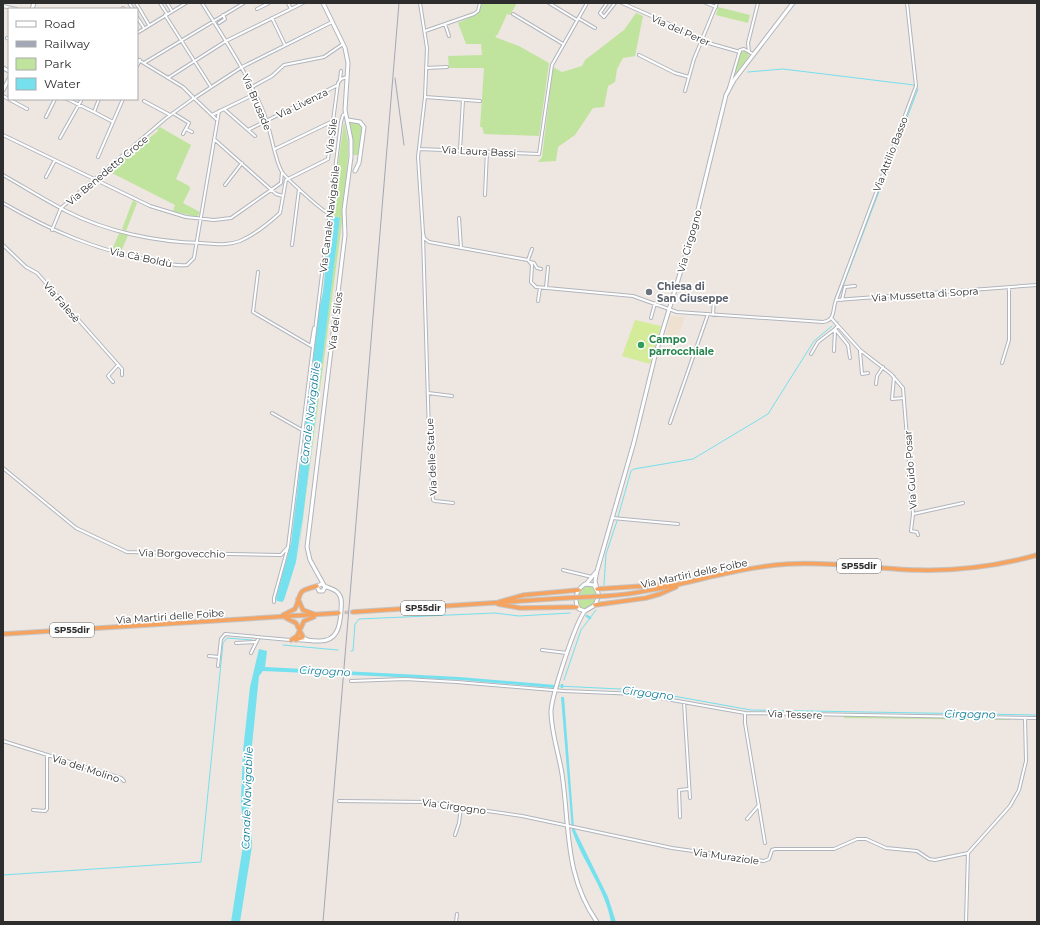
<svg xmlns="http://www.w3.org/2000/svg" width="1040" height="925" font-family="Montserrat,sans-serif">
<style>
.education{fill:#efe1d0}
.green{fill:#c0e49e}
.pitch{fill:#d4eb9a}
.water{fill:#75e0ee}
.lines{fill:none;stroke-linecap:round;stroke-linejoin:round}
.stream{stroke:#75e0ee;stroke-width:1}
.canal{stroke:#75e0ee;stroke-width:2.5}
.trunk-tunnel{stroke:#c7c1bc;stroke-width:3.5;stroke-dasharray:3.5 2;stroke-linecap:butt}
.minor-casing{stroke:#b0b5bd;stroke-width:4}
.tertiary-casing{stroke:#b0b5bd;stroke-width:5}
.trunk-casing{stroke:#c4c4c4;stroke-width:5.5}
.minor{stroke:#fff;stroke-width:2}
.tertiary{stroke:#fff;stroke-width:3}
.trunk{stroke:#f6a360;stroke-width:3.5}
.rail{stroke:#a2a8b7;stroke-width:1}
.trunk-bridge-casing{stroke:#c4c4c4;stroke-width:5.5;stroke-linecap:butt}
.trunk-bridge{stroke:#f6a360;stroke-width:3.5}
.worship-dot{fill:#6b7280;stroke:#fff;stroke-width:1.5}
.leisure-dot{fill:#2e9e5b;stroke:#fff;stroke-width:1.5}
.labels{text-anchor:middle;stroke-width:3.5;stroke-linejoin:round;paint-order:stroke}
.shield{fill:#fff;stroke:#6c6c6c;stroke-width:1}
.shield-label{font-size:9px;font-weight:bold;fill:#2d2d2d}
.street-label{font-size:10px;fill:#2d2d2d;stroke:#fff}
.worship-label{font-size:10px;font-weight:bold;fill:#5b616d;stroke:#fff;text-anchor:start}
.leisure-label{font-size:10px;font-weight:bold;fill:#27864d;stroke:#fff;text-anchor:start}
.water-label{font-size:11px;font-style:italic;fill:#0f7d99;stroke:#fff}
</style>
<rect width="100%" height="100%" fill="#eee6e0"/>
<path class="education" d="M671,316l14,1 -10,29 -11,-4z"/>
<path class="green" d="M482,3h35l-7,12 -3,-1 -9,20 -3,3 24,9 30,17 -10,73 -55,-2 -2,-7h-2l4,-59h-35l-1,-12 34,-1 -1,-11h-15l-8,-21 19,-9z
M718,7l32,8 -2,8 -32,-8z
M636,13l7,3 -8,40 -12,2 -6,11 -2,13 -7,4 -4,21 -11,1 -18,27 -17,12 -2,14 -18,1 4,-5 11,-90 9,5 20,-6 3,-6 39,-30z
M744,51l4,2 1,3 -16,22 6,-24z
M344,122l4,19v16l-6,65 -44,335 42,-339 -9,-3z
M348,122l12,2 3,4 -4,27h-6z
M160,127l31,18 -15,34 13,7 1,3 -7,14 17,9 -3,5 -24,-6 2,-6 -67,-34 50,-40 -1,-2z
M133,200l4,3 -11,28 -4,-2z
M119,233l9,2 -7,17 -9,-2z
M584,586h8l5,7 -4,13 -7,4 -7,-3c-3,-8 -2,-15 5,-21z
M844,716l166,2v2l-166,-2z"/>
<path class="pitch" d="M635,320l26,6 -11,38 -28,-8z"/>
<path class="water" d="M331,215l9,3 -42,339 4,-37 -6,42 -12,38 -2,2 -5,-1 -1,-3 15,-55 28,-233 4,-18z
M259,649l8,2 -2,16 194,10 96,8v3l-94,-8 -198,-9 -4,5 -10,99v45l3,17v9l-12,76h-9l13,-83 -3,-38 2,-50 7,-64z
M561,697h3l10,131 34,69 8,25h-5c-5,-32 -29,-61 -39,-92z"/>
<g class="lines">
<path class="stream" d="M748,72l35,-3 131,16
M840,294l78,-205
M837,322h1
M618,517l13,-46 3,-2 59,-10 75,-45 46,-73 18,-15
M604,585l2,-31 11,-33
M283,645l55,5
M351,651h2l2,-27 4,-5 136,-6 24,3 51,-3
M564,680l17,-50 15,-20
M558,686l82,4 111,20 286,5
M3,875l198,-13 22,-219 4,-5 25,2"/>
<path class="canal" d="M587,616l3,2
M562,687v-2"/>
<path class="trunk-tunnel" d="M339,613l14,-1"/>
<defs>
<path id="minor" d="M129,3l4,6
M136,3l13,22
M160,3l7,11
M167,3l5,8
M202,3c22,35 45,70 61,108 8,17 11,48 19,61 4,6 42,41 48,42
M288,3l3,6
M420,3l7,45 -2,49 -7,60 5,76 1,5 5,4 99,18 4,5 -1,17 5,5 97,9 44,16 146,10c13,-2 9,-12 13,-22l201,-15
M549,3l28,17
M607,3l-7,10 4,4 11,-14
M622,3l52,23 31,16 35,10
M706,3l10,4
M3,6l13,3
M122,9l1,-1
M257,9l12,-6
M513,14l50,30
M165,15l46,72
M137,17l7,11
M272,18l13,27
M578,18l17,10
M219,23l6,-4 -2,-4
M445,24l4,12
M425,31l49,-17 4,-3 2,-8
M137,33l49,-30
M7,38l2,1
M749,52l-1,-9 10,-40
M639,55l36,18 14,4
M137,59l46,28 11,11
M144,63l100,-60
M137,66l3,-6
M426,68l21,-1
M168,78l58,-37 77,-38
M340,80l1,-9
M252,87l20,-11 12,-11 40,-8 19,-13
M729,88l11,-38 4,-1 9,5
M685,91l9,-32 23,-56
M3,96l24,13
M196,97l46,-30 90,-45
M425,97l55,4
M194,98l22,21
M67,99l27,13 5,-13
M144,101l26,14
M224,109l31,-15
M94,112l19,10
M173,113l16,10 -6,11
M212,115l12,-6 24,21 90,-45
M46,117l9,-18
M186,129l6,3
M248,130l7,6
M3,135l147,71 36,11 28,3 17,-2 50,-35 1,-11
M60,138l22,-39
M214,139l62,55 7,2
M275,149l58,-28
M419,149l120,5 13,-89 35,-62
M460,150l3,-50
M98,157l25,-58
M3,175c21,12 42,25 63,36 41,21 90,31 135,32 14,1 26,3 39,-2 14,-6 29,-18 40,-28l6,-33 42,-21 10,-76 3,-4 6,-2
M46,177l9,-17
M225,185l17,-22
M485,195l2,-44
M3,203c47,27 94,48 148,57 11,2 25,7 36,5l7,-7 25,-147
M459,218l2,30
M52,230l9,-22 104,-89 29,-21
M423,236l6,198 4,66 2,1 18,2
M3,245l23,22 11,6 85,96v6
M292,245l7,-56
M528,260l4,-11
M530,262l4,1 3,5 4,1
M258,272l-5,40 58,34
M546,288l2,-21
M836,300l80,-214 -9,-83
M842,300l3,-13 10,-1
M538,301l2,-13
M713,315l1,-18
M651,318l4,-15
M832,319l28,31 31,24 12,14 10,126 50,-11
M838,326l-3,3 13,16 2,13
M311,346l3,-18
M860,351l2,23 6,-1
M811,354l7,-12 17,-13 -1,22
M1002,363l7,-23v-52
M894,377l-2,22 12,-1
M113,382l-5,-6 10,-11
M876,384l1,-8 6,-9
M428,393l24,3
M272,413l30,17
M670,423l38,-109
M3,468l73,60 51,24 154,3 7,-8
M913,514l-2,17 6,1 1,3
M612,518l66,6
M563,570l29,7
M274,602v-4l14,-51 53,-425 2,-7 2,-1
M297,640l11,1
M236,643l19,-1
M542,650l25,3
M251,653l8,-16
M209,656l10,1
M218,666l3,-27 4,-5 65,6
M351,681l54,-2 52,3 107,9 74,3 107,19 292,5
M684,702l6,96
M745,713v10l20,120
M3,741l118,37 3,3
M339,801l87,1 96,14 150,32 92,13 5,-2 3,-9 3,-1h59l23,-10h9l20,9 31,3 12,8 6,1 33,-7
M33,810l12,1 2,-2v-54
M680,817l-1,-27 10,-1
M747,819l12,-14
M455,835l4,-12 2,-16
M456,922l1,-8
M966,922l2,-69 42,-47 9,-16 7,-29 -1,-43"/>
<path id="tertiary" d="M32,9l2,-6
M3,68l6,3
M3,90l6,-11
M348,120l12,2 4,5 -5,36 -4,8
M587,583l9,-11
M322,584l-5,2 2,5h4l2,-4 -15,-27 -3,-13 38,-312 -1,-25 7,-53v-17l-6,-30 3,-47 -3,-15 -22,-45
M585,584l9,1 5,10 -4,10 -10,6 -6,-2c-6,-9 -3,-19 6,-25z
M597,589l-2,-8 2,-10 37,-129 21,-86 37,-122 34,-139 8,-15 59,-77
M585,611c-10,12 -33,84 -34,100 0,21 8,43 11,63 8,53 2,101 35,148
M303,637c4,4 9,4 15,4 19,1 22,-14 23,-30 0,-6 2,-13 -3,-18 -3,-4 -9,-5 -14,-7"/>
<path id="trunk" d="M597,589l78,-5
M606,596c62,-4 120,-28 182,-32 43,-3 86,5 130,6 40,1 80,-4 119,-15
M298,599l5,11 11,4
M499,602l25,-7 55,-5
M498,604l22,4 57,-1
M595,605l51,-7 14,-4 16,-7
M353,612l213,-14
M283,615l12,-6c8,-18 0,-17 22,-23
M286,618l10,5 7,14 -7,3
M3,634l336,-21
M291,640l6,-4 7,-15 10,-4"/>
</defs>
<use href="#minor" class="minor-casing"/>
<use href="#tertiary" class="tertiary-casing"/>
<use href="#trunk" class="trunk-casing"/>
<use href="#minor" class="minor"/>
<use href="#tertiary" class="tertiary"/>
<use href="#trunk" class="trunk"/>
<path class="rail" d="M395,78l9,67
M323,922l76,-919"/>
<defs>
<path id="trunk-bridge" d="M566,598l40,-2"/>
</defs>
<use href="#trunk-bridge" class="trunk-bridge-casing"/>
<use href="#trunk-bridge" class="trunk-bridge"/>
</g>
<circle class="worship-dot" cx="649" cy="292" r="4"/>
<circle class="leisure-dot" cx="641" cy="345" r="4"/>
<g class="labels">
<g class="shield">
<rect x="837" y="559" width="44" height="14" rx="3"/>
<rect x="401" y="601" width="44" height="14" rx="3"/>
<rect x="50" y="623" width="44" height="14" rx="3"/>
</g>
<g class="shield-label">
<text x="859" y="569">SP55dir</text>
<text x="423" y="611">SP55dir</text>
<text x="72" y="633">SP55dir</text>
</g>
<g class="street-label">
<text transform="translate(681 30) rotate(24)" y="4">Via del Perer</text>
<text transform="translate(257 102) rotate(67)" y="4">Via Brusade</text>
<text transform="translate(302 103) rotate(-26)" y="4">Via Livenza</text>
<text transform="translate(331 136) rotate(-82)" y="4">Via Sile</text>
<text transform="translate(479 151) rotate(3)" y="4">Via Laura Bassi</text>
<text transform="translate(890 154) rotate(-69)" y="4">Via Attilio Basso</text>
<text transform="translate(107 170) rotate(-40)" y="4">Via Benedetto Croce</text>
<text transform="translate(329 219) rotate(-83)" y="4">Via Canale Navigabile</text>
<text transform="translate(689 241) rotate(-74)" y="4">Via Cirgogno</text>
<text transform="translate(141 257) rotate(12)" y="4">Via Cà Boldù</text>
<text transform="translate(925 294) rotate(-4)" y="4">Via Mussetta di Sopra</text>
<text transform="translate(62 302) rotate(49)" y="4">Via Falesè</text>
<text transform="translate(335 321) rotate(-83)" y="4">Via del Silos</text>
<text transform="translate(431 457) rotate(-93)" y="4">Via delle Statue</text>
<text transform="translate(910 470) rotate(-94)" y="4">Via Guido Posar</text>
<text transform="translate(182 553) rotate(1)" y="4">Via Borgovecchio</text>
<text transform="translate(694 573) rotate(-12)" y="4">Via Martiri delle Foibe</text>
<text transform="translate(170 616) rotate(-4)" y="4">Via Martiri delle Foibe</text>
<text transform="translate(795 714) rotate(2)" y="4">Via Tessere</text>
<text transform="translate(86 768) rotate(18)" y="4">Via del Molino</text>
<text transform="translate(454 806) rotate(8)" y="4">Via Cirgogno</text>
<text transform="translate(726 856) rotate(8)" y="4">Via Muraziole</text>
</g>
<g class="worship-label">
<text x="657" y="290">Chiesa di<tspan x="657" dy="12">San Giuseppe</tspan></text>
</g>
<g class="leisure-label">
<text x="649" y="343">Campo<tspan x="649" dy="12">parrocchiale</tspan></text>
</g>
<g class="water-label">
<text transform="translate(310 413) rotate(-83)" y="4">Canale Navigabile</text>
<text transform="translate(325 671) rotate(3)" y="4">Cirgogno</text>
<text transform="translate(648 693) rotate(7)" y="4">Cirgogno</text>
<text transform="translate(970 714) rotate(1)" y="4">Cirgogno</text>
<text transform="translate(247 798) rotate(-88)" y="4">Canale Navigabile</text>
</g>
</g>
<rect width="1040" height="925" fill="none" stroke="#2d2d2d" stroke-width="8"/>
<rect x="8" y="8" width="130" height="92" fill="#ffffff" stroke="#ababab"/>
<rect x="16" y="21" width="20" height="6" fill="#ffffff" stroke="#ababab"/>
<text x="44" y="28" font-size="12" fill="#2d2d2d">Road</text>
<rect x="16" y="41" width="20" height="6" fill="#a2a8b7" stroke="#ababab"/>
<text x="44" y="48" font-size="12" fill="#2d2d2d">Railway</text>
<rect x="16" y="58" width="20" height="12" fill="#c0e49e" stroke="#ababab"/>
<text x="44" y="68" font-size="12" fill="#2d2d2d">Park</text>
<rect x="16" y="78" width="20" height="12" fill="#75e0ee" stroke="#ababab"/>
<text x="44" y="88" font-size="12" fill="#2d2d2d">Water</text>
</svg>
